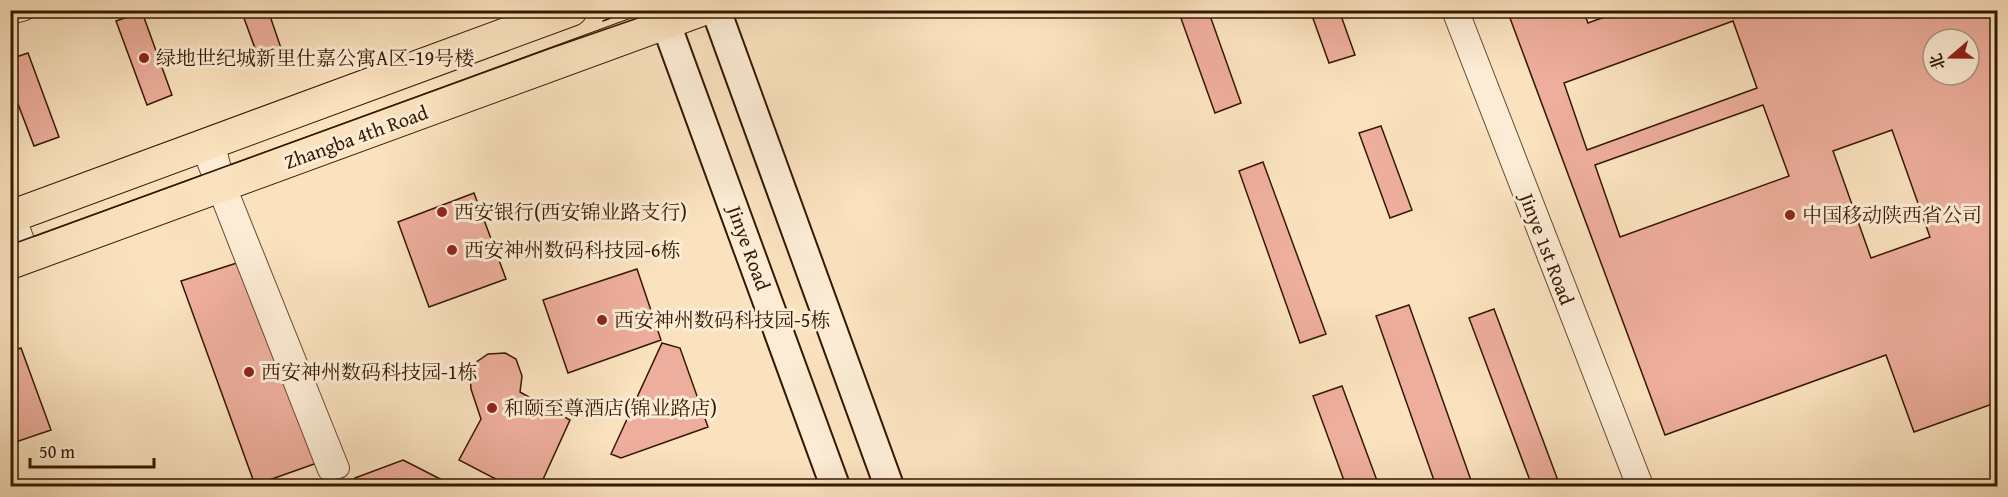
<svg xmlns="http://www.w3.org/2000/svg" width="2008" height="497" font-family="'Gentium Book Plus','Noto Serif SC',serif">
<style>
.building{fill:#eeae9d;stroke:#361801;stroke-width:1.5;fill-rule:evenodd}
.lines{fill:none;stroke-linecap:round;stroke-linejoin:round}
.minor-casing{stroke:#674a30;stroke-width:22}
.tertiary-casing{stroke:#674a30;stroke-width:28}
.secondary-casing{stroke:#361801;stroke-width:32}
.primary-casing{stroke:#361801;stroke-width:34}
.minor{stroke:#fcecd5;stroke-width:20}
.tertiary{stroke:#fcecd5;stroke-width:26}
.secondary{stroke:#fcecd5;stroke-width:28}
.primary{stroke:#fae2be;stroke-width:32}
.tram{stroke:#361801;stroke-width:1.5}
.poi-dot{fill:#8f2418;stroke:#fcecd5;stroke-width:2}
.labels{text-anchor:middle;stroke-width:6;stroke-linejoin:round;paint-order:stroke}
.poi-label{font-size:20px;fill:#361801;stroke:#fcecd5;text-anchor:start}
.street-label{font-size:20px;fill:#361801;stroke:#fcecd5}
</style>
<rect width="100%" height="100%" fill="#fae2be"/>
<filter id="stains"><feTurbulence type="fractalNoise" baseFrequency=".00333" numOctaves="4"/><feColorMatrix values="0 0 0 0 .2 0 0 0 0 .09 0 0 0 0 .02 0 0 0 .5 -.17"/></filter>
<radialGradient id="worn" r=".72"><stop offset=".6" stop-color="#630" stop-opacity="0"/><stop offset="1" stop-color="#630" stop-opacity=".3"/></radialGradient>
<path class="building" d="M241,10h27l15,44 -23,8z
M367,10h21l-19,7z
M1178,10h30l33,93 -26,10z
M1310,10h29l16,45 -26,8z
M1507,10h482l9,14v378l-84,30 -28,-77 -221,80zM1933,39h36v36h-36z
M1583,10h41l-36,13z
M142,12l30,83 -25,10 -31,-84z
M1733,21l24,67 -170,62 -23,-67z
M28,53l31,84 -25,9 -24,-63v-24z
M1763,105l26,71 -169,61 -25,-72z
M1381,126l31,84 -22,8 -31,-85z
M1892,130l38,107 -59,21 -38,-107z
M1263,162l63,172 -26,9 -61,-172z
M474,193l32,86 -77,28 -31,-85z
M243,261l74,202 -62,22 -74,-204z
M637,269l24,71 -93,33 -25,-73z
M1409,305l64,181h-37l-60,-170z
M1494,309l66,177h-28l-63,-168z
M662,343l18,5 28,79 -87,31 -10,-4z
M21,348l30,82 -41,14v-92z
M505,353l11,6 6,17 -2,16 50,28 -30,66h-31l-50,-26 22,-41 -10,-30 -1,-15 5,-11 13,-9z
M1342,386l37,100h-33l-33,-90z
M403,460l51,26h-96l-3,-8z"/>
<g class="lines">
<defs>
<path id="minor" d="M10,14l15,-4
M201,146l127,324 11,-2 -114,-284 -11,-42
M11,206l19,50"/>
<path id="tertiary" d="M1455,10l185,476"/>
<path id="secondary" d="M661,10l174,476
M716,10l173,476"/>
<path id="primary" d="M10,217l561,-207
M10,263l691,-253"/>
</defs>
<use href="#minor" class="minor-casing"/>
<use href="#tertiary" class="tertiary-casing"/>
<use href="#secondary" class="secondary-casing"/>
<use href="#primary" class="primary-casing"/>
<use href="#minor" class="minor"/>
<use href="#tertiary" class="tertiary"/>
<use href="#secondary" class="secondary"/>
<use href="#primary" class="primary"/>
<path class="tram" d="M603,21l28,-11
M10,245l541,-197 110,-38"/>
</g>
<g class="poi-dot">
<circle cx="144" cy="58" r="6"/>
<circle cx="442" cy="212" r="6"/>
<circle cx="1790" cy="215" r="6"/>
<circle cx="452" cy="250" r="6"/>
<circle cx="602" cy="320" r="6"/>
<circle cx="249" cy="372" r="6"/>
<circle cx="492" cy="408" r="6"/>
</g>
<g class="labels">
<g class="poi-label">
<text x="156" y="65">绿地世纪城新里仕嘉公寓A区-19号楼</text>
<text x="454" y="219">西安银行(西安锦业路支行)</text>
<text x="1802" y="222">中国移动陕西省公司</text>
<text x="464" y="257">西安神州数码科技园-6栋</text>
<text x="614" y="327">西安神州数码科技园-5栋</text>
<text x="261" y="379">西安神州数码科技园-1栋</text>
<text x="504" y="415">和颐至尊酒店(锦业路店)</text>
</g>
<g class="street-label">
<text transform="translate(356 137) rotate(-20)" y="7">Zhangba 4th Road</text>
<text transform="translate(749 248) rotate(70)" y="7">Jinye Road</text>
<text transform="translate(1547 249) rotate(69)" y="7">Jinye 1st Road</text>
</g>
</g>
<rect width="2008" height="497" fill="none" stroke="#fae2be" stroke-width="36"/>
<rect x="12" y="12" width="1984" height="473" fill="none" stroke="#361801" stroke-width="3"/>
<rect x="18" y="18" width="1972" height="461" fill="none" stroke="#361801" stroke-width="1.5"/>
<g transform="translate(1951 57) rotate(250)"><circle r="28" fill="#fcecd5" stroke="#ad9780" stroke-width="1.5"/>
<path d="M0-4.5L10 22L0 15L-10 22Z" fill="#8f2418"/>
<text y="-9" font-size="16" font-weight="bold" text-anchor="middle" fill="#361801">北</text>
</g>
<path d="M30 458v9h124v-9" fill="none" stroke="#361801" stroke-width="3"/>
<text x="39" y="458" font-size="18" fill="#361801" stroke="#fcecd5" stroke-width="4.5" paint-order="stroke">50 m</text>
<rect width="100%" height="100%" filter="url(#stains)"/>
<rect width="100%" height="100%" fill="url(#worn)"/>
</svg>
